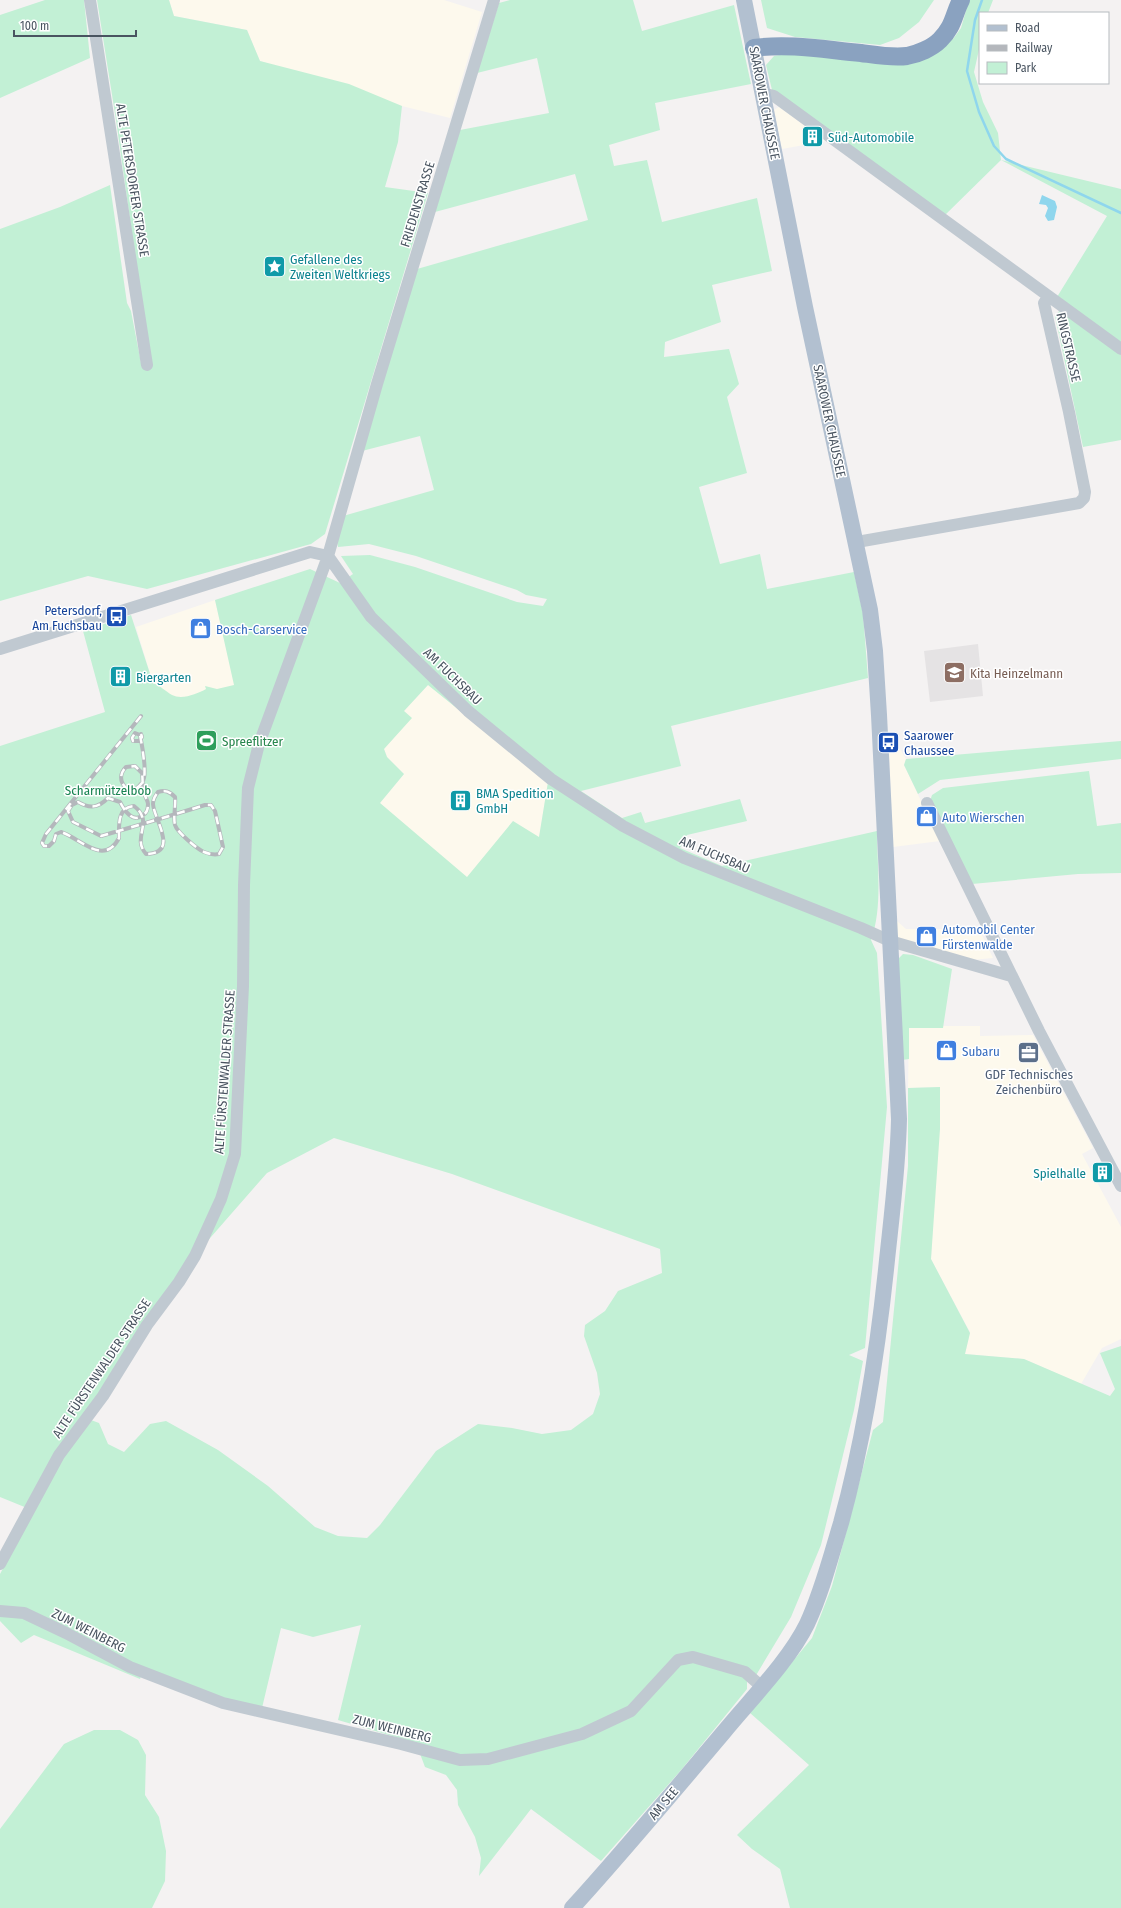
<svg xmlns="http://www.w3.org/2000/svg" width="1121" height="1908" font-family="'Fira Sans Condensed',sans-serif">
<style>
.commercial{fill:#fdf9ed}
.education{fill:#e5e3e4}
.green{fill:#c2f0d5;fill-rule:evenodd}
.water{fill:#8fd6ed}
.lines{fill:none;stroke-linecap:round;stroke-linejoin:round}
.stream{stroke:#8fd6ed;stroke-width:2.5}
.minor{stroke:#c0c9d1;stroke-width:12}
.major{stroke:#b2c0d0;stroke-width:16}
.highway{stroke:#8aa2c0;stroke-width:18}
.rail-casing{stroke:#b4b7bc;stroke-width:4}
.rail{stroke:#fff;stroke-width:2.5;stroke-dasharray:8;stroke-linecap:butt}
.labels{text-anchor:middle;stroke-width:3;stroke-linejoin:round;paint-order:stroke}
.street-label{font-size:13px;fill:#495460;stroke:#fff}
.culture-label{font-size:13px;fill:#0d838f;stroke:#fff;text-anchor:start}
.transit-label{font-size:13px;fill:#164399;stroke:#fff;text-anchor:end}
.shop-label{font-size:13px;fill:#366cbe;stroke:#fff;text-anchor:start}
.education-label{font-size:13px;fill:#785e54;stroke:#fff;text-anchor:start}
.leisure-label{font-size:13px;fill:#27864d;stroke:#fff;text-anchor:start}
.park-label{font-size:13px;fill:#188351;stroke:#fff}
.service-label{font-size:13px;fill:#4e5e75;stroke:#fff}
</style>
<rect width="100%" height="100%" fill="#f4f2f2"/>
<path class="commercial" d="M169,0h275l38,12 -32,106 -48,-12 -142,-45 -13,-31 -73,-14z
M779,107l47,34 -44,8 -8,-39z
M215,600l29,125 -6,50 -85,-92 -17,-56z
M428,685l120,97 -9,56 -26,-17 -46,57 -87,-75 24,-29 -17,-17 -3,-8 27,-31 -7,-7z
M889,749h11l6,10 -2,6 36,76 -47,6z
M897,921l9,8h73l14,29 -22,2 -37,-10 -37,-13z
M943,1026h37v10l53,-1 60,113 -11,6 39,73v112l-19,9 -21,36 -57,-25 -59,-5 5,-22 -39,-73 9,-172 -32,1 1,-60h33z"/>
<path class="education" d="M978,644l5,52 -53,6 -6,-51z"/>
<path class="green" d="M45,0h39l6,58 -90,40v-83z
M97,0h72l5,16 73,14 13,31 89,23 53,22 -4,36 -13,45 43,6 -103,341 -14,10 -164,45 -59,-13 -88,25v-372l60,-22 50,-22 17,118 4,8 11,57 6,-20 -32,-228z
M510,0h123l9,31 92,-26 17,79 -96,19 5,27 -51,15 5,21 33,-6 15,62 95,-24 15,73 -60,14 9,37 -56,20 -1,15 65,-8 10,35 -12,13 20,76 -48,14 21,77 40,-10 7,35 87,-17 9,42 5,64 -197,48 10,40 -100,25 41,27 19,-6 4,11 95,-24 7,22 -60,14 -7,13 42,18 155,-35c0,35 6,76 -6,109l6,13 10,154 -22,241 -16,7 14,6 -9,49 -33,135 -30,72 -36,60 -8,-2v14l-65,80 -81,92 -70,-52 -52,67 2,-18 -6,-21 -17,-32 -1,-15 -11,-15 -21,-8 -9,-24 -78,-23 23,-95 -48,12 -32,-9 -19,80 -51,-13 -68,-25 -3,9 -106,-44 -13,8 -21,-22v-47l62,-115 29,-39 8,3 9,21 16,8 26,-28 16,-3 52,29 50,36 47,41 23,9 29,2 13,-13 56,-74 42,-27 34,4 30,6 29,-4 22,-16 7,-20 -3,-21 -13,-37 1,-11 20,-14 13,-20 44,-18 -2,-24 -208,-75 -118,-36 -67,35 -77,88 -163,247 -27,-11v-751l105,-34 -22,-81 48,-16 22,68c8,3 12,8 19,12 10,5 25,-1 34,-6l-1,-3 12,3 17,-4 -19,-85 95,-31 30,14 13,-9 -12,-18 29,-1 45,12 102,35 26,4 4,-7 -21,-4 -9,-5 -101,-34 -47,-12 -31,3 -1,-6 6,-25 91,-26 -14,-54 -58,15 55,-182 171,-49 -13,-46 -140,38 25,-82 89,-17 -12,-55 -60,15 22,-70zM428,685l120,97 -9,55 -26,-16 -46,56 -87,-74 24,-29 -17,-17 -3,-8 28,-31 -8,-7z
M761,0h173l-15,22 -20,16 -19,7 -85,-8 -28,-9z
M969,0h24l-5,13h-8v32l-6,27 9,30 15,31 3,27 120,29v154l-64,-46 50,-81 -106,-56 -58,57 -171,-127 -6,-25 8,-9 17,-3 99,9 63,-23 8,-11z
M1060,310l61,45v85l-38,7 -28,-131z
M1121,741v18l-181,21 -22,14 -14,-29 2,-6z
M1089,771l8,55 24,-3v50l-43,1 -106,10 -42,-83 2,-6 11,-7z
M903,954l10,1 39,14 -9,59h-34v31l-7,1 -5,-100z
M940,1087v42l-9,130 39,74 -5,21 59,5 86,37 5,-7 -15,-36 21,-7v562h-331l-10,-39 -28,-20 -15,-14 72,-70 -59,-52 62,-75 20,-52 41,-156 10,-8 25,-256v-78z
M94,1730h26l18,10 8,15 -1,40 14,22 7,34 -1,30 -13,27h-152v-79l64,-85z"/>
<path class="water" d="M1042,195l13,6 2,6 -3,13 -6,1 -3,-5 3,-8 -2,-3 -7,-1z"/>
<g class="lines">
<path class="stream" d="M982,0l-7,20 -8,51 12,41 15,34 12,13 115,54"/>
<path class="minor" d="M90,0l57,365
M762,93l12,3 347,253
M857,542l222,-39 5,-5 1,-6 -16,-80 -25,-109 4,-6
M0,649l310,-97 18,4 43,61 97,94 83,68 72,47 61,32 177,70 29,13 121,35
M927,803l112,228 82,155
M0,1564l59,-109 44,-59 44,-71 32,-43 16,-26 26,-57 14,-45 8,-168 1,-101 4,-97 11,-44 69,-188 49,-172 117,-384
M0,1611l24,2 42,20 64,34 93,36 178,41 59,16 28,-1 94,-25 49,-23 47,-51 15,-3 52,15 17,15"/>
<path class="major" d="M572,1908c52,-57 101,-116 151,-175 26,-32 66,-72 84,-109 15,-32 24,-68 34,-101 24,-87 37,-174 46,-263 5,-47 11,-94 12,-141l-20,-404 -4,-64 -5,-41 -65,-303 -61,-307"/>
<path class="highway" d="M754,48c36,-5 72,2 107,5 15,2 31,5 46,3 11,-2 25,-8 33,-16 14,-14 13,-24 21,-40"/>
<defs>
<path id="rail" d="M141,716l-95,118 -4,9 2,3h5l5,-5 2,-7 5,-2c19,6 43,35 58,6 0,-12 -2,-31 15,-32 21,16 -3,31 12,48 34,-1 8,-34 7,-50 0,-5 2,-8 5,-12 7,-2 11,-1 17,5 1,9 -2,19 0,28 2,7 22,24 29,27 5,2 10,3 15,2l4,-7 -8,-36 -4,-6h-6c-35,11 -69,21 -104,31l-28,-14 -5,-11 4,-6 6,-3c12,7 20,6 30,-4l12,4c4,8 13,22 23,13 4,-2 5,-6 5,-11 0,-4 -4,-8 -4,-12 -2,-6 -1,-13 -2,-19l-7,-7 -9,1c-6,6 -7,14 0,21l8,2c4,-3 9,-6 10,-12 2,-9 -2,-33 -4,-43l-5,-2 -3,5 1,3h6l3,-4 -1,-3"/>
</defs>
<use href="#rail" class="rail-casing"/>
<use href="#rail" class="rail"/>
</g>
<defs>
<symbol id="building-square" viewBox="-11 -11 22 22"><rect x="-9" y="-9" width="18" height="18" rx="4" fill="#0f9aa8" stroke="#fff"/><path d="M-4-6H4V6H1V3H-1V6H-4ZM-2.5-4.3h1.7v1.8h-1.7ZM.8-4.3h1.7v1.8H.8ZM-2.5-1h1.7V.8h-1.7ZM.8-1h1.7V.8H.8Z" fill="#fff"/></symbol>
<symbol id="sight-square" viewBox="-11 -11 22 22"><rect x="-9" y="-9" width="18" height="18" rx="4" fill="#0f9aa8" stroke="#fff"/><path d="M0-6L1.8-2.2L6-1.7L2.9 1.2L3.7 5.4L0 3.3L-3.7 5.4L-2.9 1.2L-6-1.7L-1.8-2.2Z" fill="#fff"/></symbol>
<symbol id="bus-square" viewBox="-11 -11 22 22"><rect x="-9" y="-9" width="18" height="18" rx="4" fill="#1a4fb4" stroke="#fff"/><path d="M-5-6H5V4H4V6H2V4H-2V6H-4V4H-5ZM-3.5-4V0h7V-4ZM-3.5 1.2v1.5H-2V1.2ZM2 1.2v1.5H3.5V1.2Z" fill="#fff"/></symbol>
<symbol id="shop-square" viewBox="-11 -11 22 22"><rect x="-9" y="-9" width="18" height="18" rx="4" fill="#3f7fe0" stroke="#fff"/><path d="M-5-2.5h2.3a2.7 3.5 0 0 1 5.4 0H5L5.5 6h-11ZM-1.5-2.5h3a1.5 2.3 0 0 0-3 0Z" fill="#fff"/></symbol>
<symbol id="school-square" viewBox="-11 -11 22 22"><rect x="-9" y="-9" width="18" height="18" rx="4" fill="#8d6e63" stroke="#fff"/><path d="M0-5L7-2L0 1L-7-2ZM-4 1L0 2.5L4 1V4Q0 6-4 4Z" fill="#fff"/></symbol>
<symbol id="stadium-square" viewBox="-11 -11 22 22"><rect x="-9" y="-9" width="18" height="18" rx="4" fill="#2e9e5b" stroke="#fff"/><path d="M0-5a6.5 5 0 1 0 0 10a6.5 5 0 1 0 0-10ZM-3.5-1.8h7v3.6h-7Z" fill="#fff"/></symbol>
<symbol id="office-square" viewBox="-11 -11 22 22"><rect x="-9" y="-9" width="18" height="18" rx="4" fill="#5c6f8a" stroke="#fff"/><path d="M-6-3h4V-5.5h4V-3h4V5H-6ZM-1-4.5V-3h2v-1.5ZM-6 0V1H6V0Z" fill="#fff"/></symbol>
</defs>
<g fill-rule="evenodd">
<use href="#building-square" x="800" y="124" width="25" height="25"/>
<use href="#sight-square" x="262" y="254" width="25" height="25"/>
<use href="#bus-square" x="104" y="604" width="25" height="25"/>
<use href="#shop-square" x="188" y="616" width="25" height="25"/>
<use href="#school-square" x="942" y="660" width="25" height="25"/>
<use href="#building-square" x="108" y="664" width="25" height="25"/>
<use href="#stadium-square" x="194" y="728" width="25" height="25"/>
<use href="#bus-square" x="876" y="730" width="25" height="25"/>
<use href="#building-square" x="448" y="788" width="25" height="25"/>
<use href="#shop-square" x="914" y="804" width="25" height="25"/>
<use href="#shop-square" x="914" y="924" width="25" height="25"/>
<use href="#shop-square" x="934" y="1038" width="25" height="25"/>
<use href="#office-square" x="1016" y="1040" width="25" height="25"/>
<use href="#building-square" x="1090" y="1160" width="25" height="25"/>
</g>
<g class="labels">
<g class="street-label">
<text transform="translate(765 103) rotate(79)" y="5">SAAROWER CHAUSSEE</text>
<text transform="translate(133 180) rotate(81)" y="5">ALTE PETERSDORFER STRASSE</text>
<text transform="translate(417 204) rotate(-73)" y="5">FRIEDENSTRASSE</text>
<text transform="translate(1069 347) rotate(77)" y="5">RINGSTRASSE</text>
<text transform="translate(830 421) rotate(78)" y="5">SAAROWER CHAUSSEE</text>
<text transform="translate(453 676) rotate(44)" y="5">AM FUCHSBAU</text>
<text transform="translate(715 854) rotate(23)" y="5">AM FUCHSBAU</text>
<text transform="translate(224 1072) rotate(-86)" y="5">ALTE FÜRSTENWALDER STRASSE</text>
<text transform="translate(101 1368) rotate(-56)" y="5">ALTE FÜRSTENWALDER STRASSE</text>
<text transform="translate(89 1630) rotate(27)" y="5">ZUM WEINBERG</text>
<text transform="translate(392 1728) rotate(14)" y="5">ZUM WEINBERG</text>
<text transform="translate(663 1803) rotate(-50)" y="5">AM SEE</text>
</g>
<g class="culture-label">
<text x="828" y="142">Süd-Automobile</text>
<text x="290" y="264">Gefallene des<tspan x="290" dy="15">Zweiten Weltkriegs</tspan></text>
<text x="136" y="682">Biergarten</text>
<text x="476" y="798">BMA Spedition<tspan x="476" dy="15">GmbH</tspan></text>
<text x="1086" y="1178" text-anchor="end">Spielhalle</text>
</g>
<g class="transit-label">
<text x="102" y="615">Petersdorf,<tspan x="102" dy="15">Am Fuchsbau</tspan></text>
<text x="904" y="740" text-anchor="start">Saarower<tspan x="904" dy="15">Chaussee</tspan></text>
</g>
<g class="shop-label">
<text x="216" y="634">Bosch-Carservice</text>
<text x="942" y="822">Auto Wierschen</text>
<text x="942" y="934">Automobil Center<tspan x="942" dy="15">Fürstenwalde</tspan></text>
<text x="962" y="1056">Subaru</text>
</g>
<g class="education-label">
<text x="970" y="678">Kita Heinzelmann</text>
</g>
<g class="leisure-label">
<text x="222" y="746">Spreeflitzer</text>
</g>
<g class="park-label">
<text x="108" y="795">Scharmützelbob</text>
</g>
<g class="service-label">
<text x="1029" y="1079">GDF Technisches<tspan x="1029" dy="15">Zeichenbüro</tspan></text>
</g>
</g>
<rect x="979" y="12" width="130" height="72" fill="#ffffff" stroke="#b6bbbf"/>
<rect x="987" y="25" width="20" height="6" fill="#b2c0d0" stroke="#b6bbbf"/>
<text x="1015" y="32" font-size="12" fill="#495460">Road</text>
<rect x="987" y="45" width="20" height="6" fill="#b4b7bc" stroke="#b6bbbf"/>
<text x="1015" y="52" font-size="12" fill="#495460">Railway</text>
<rect x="987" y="62" width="20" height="12" fill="#c2f0d5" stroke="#b6bbbf"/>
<text x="1015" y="72" font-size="12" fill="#495460">Park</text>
<path d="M14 30v6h122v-6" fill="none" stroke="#495460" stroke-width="2"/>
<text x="20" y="30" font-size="12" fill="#495460" stroke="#ffffff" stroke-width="3" paint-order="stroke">100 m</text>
</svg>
